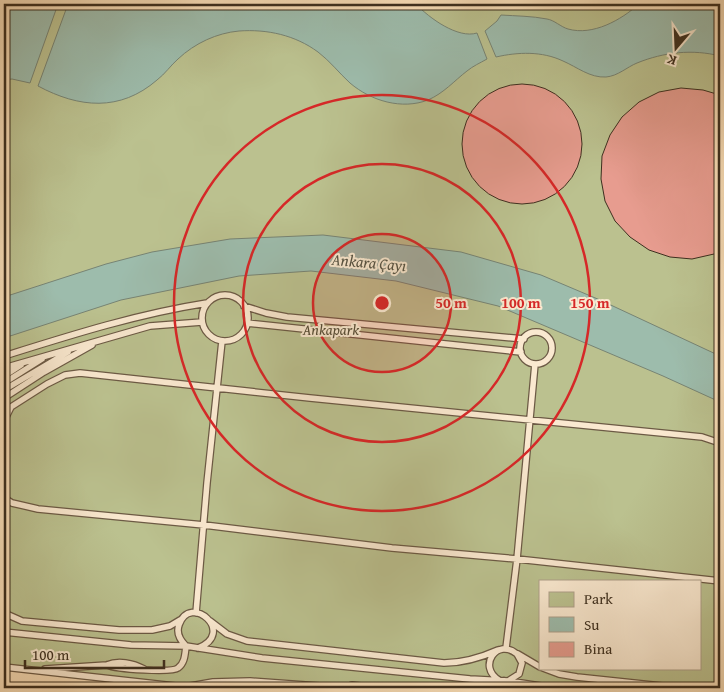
<svg xmlns="http://www.w3.org/2000/svg" width="724" height="692" font-family="'Gentium Book Plus',serif">
<style>
.green{fill:#bbc18f;stroke:#7c7857;fill-rule:evenodd}
.water{fill:#9dbcac;stroke:#778474}
.building{fill:#e79c8f;stroke:#3d2f1f}
.lines{fill:none;stroke-linecap:round;stroke-linejoin:round}
.lane-casing{stroke:#6c5a45;stroke-width:8}
.lane{stroke:#fae9d0;stroke-width:5.5}
.ring{fill:none;stroke:#d62828;stroke-width:2.5}
.labels{text-anchor:middle;stroke-width:4;stroke-linejoin:round;paint-order:stroke}
.park-label{font-size:15px;font-style:italic;fill:#564c35;stroke:#fae9d0}
.water-label{font-size:16px;font-style:italic;fill:#555242;stroke:#fae9d0}
.centre{fill:#d62828;stroke:#fae9d0;stroke-width:2.5}
.ring-label{font-size:15px;text-anchor:middle;font-weight:bold;fill:#d62828;stroke:#fae9d0;stroke-width:4;stroke-linejoin:round;paint-order:stroke}
</style>
<rect width="100%" height="100%" fill="#f7ddb7"/>
<filter id="stains"><feTurbulence type="fractalNoise" baseFrequency=".004" numOctaves="4"/><feColorMatrix values="0 0 0 0 .2 0 0 0 0 .09 0 0 0 0 .02 0 0 0 .5 -.17"/></filter>
<radialGradient id="worn" r=".72"><stop offset=".6" stop-color="#630" stop-opacity="0"/><stop offset="1" stop-color="#630" stop-opacity=".3"/></radialGradient>
<path class="green" d="M4,4h716v684h-554l-162,-19zM540,581h160v87h-160z"/>
<path class="water" d="M4,4h54l-28,79 -18,-4 -8,1z
M68,4h348c13,14 42,35 61,29l10,26c-7,4 -14,7 -20,12 -13,10 -23,22 -39,29 -26,10 -57,1 -78,-17 -11,-10 -20,-22 -32,-31 -23,-17 -51,-23 -79,-21 -22,2 -44,12 -61,28 -7,6 -13,15 -21,21 -37,32 -78,28 -119,6z
M639,4h81v52c-27,-7 -56,-4 -83,7 -10,4 -19,13 -31,14 -16,1 -29,-10 -43,-16 -21,-10 -45,-9 -67,-4l-11,-26 12,-10 4,-6c15,1 31,1 46,4 7,1 14,8 21,10 25,7 53,-9 71,-25z
M323,235l138,17 80,23 59,25 120,56v46l-57,-26 -165,-70 -102,-25 -85,-10 -72,5 -118,24 -117,38v-41l102,-33 46,-12 78,-13z"/>
<path class="building" d="M462 144a60 60 0 1 1 120 0a60 60 0 1 1-120 0Z
M681,88l22,2 17,5v156l-6,3 -22,5 -22,-2 -21,-7 -19,-13 -15,-16 -10,-20 -4,-22 1,-23 8,-21 12,-18 17,-15 20,-10z"/>
<g class="lines">
<defs>
<path id="lane" d="M202 318a23 23 0 1 1 46 0a23 23 0 1 1-46 0Z
M244,306l22,7 21,4 237,22
M247,323l274,29
M520 348a16 16 0 1 1 32 0a16 16 0 1 1-32 0Z
M4,356c67,-21 133,-42 203,-53
M4,368l146,-42 52,-4
M4,376l17,-11
M4,383l38,-24
M4,390l64,-38
M4,398l40,-26 48,-27
M4,421l7,-14 36,-23 18,-9 15,-2 230,25 392,39 18,6
M4,498l8,5 26,6 166,16 188,23 125,11 203,22
M4,613l18,8 97,9h33l18,-4 10,-6
M196,613l11,-130 15,-142
M210,621l17,13 20,7 197,22c20,0 36,-5 54,-13
M4,632l127,13 55,1 76,12 208,21 38,2 46,7
M506,648l11,-89 18,-195
M518,654l22,13
M107,665c9,4 65,8 71,3 7,-5 7,-14 8,-22 -6,-6 -10,-13 -7,-21 11,-33 58,8 19,23
M4,667l189,21
M543,668l16,6 18,3 104,11
M45,669l62,-4c11,-5 26,-2 37,4
M499,680c-22,-13 -2,-43 18,-26l5,9 -3,11 -11,7
M504,681l7,7
M190,686l23,-4 37,-1 97,7
M345,688l7,-3 26,3"/>
</defs>
<use href="#lane" class="lane-casing"/>
<use href="#lane" class="lane"/>
</g>
<circle cx="382" cy="303" r="69" fill="#d62828" fill-opacity=".12"/>
<g class="ring">
<circle cx="382" cy="303" r="69"/>
<circle cx="382" cy="303" r="139"/>
<circle cx="382" cy="303" r="208"/>
</g>
<g class="labels">
<g class="park-label">
<text x="331" y="335">Ankapark</text>
</g>
<g class="water-label">
<text transform="translate(369 262) rotate(5)" y="6">Ankara Çayı</text>
</g>
</g>
<circle cx="382" cy="303" r="8" class="centre"/>
<g class="ring-label">
<text x="451" y="308">50 m</text>
<text x="521" y="308">100 m</text>
<text x="590" y="308">150 m</text>
</g>
<rect width="724" height="692" fill="none" stroke="#f7ddb7" stroke-width="20"/>
<rect x="5" y="5" width="714" height="682" fill="none" stroke="#3d2f1f" stroke-width="2.5"/>
<rect x="10" y="10" width="704" height="672" fill="none" stroke="#3d2f1f"/>
<rect x="539" y="580" width="162" height="90" fill="#fae9d0" stroke="#ae9f89"/>
<rect x="549" y="592" width="25" height="15" fill="#bbc18f" stroke="#ae9f89"/>
<text x="584" y="604" font-size="15" fill="#3d2f1f">Park</text>
<rect x="549" y="617" width="25" height="15" fill="#9dbcac" stroke="#ae9f89"/>
<text x="584" y="630" font-size="15" fill="#3d2f1f">Su</text>
<rect x="549" y="642" width="25" height="15" fill="#e79c8f" stroke="#ae9f89"/>
<text x="584" y="654" font-size="15" fill="#3d2f1f">Bina</text>
<g transform="translate(676 48) rotate(199)" stroke="#fae9d0" stroke-width="4" paint-order="stroke">
<path d="M0-4L9 19L0 12L-9 19Z" fill="#3d2f1f"/>
<text y="-8" font-size="14" font-weight="bold" text-anchor="middle" fill="#3d2f1f">K</text>
</g>
<path d="M25 660v8h139v-8" fill="none" stroke="#3d2f1f" stroke-width="2.5"/>
<text x="32" y="660" font-size="15" fill="#3d2f1f" stroke="#fae9d0" stroke-width="4" paint-order="stroke">100 m</text>
<rect width="100%" height="100%" filter="url(#stains)"/>
<rect width="100%" height="100%" fill="url(#worn)"/>
</svg>
